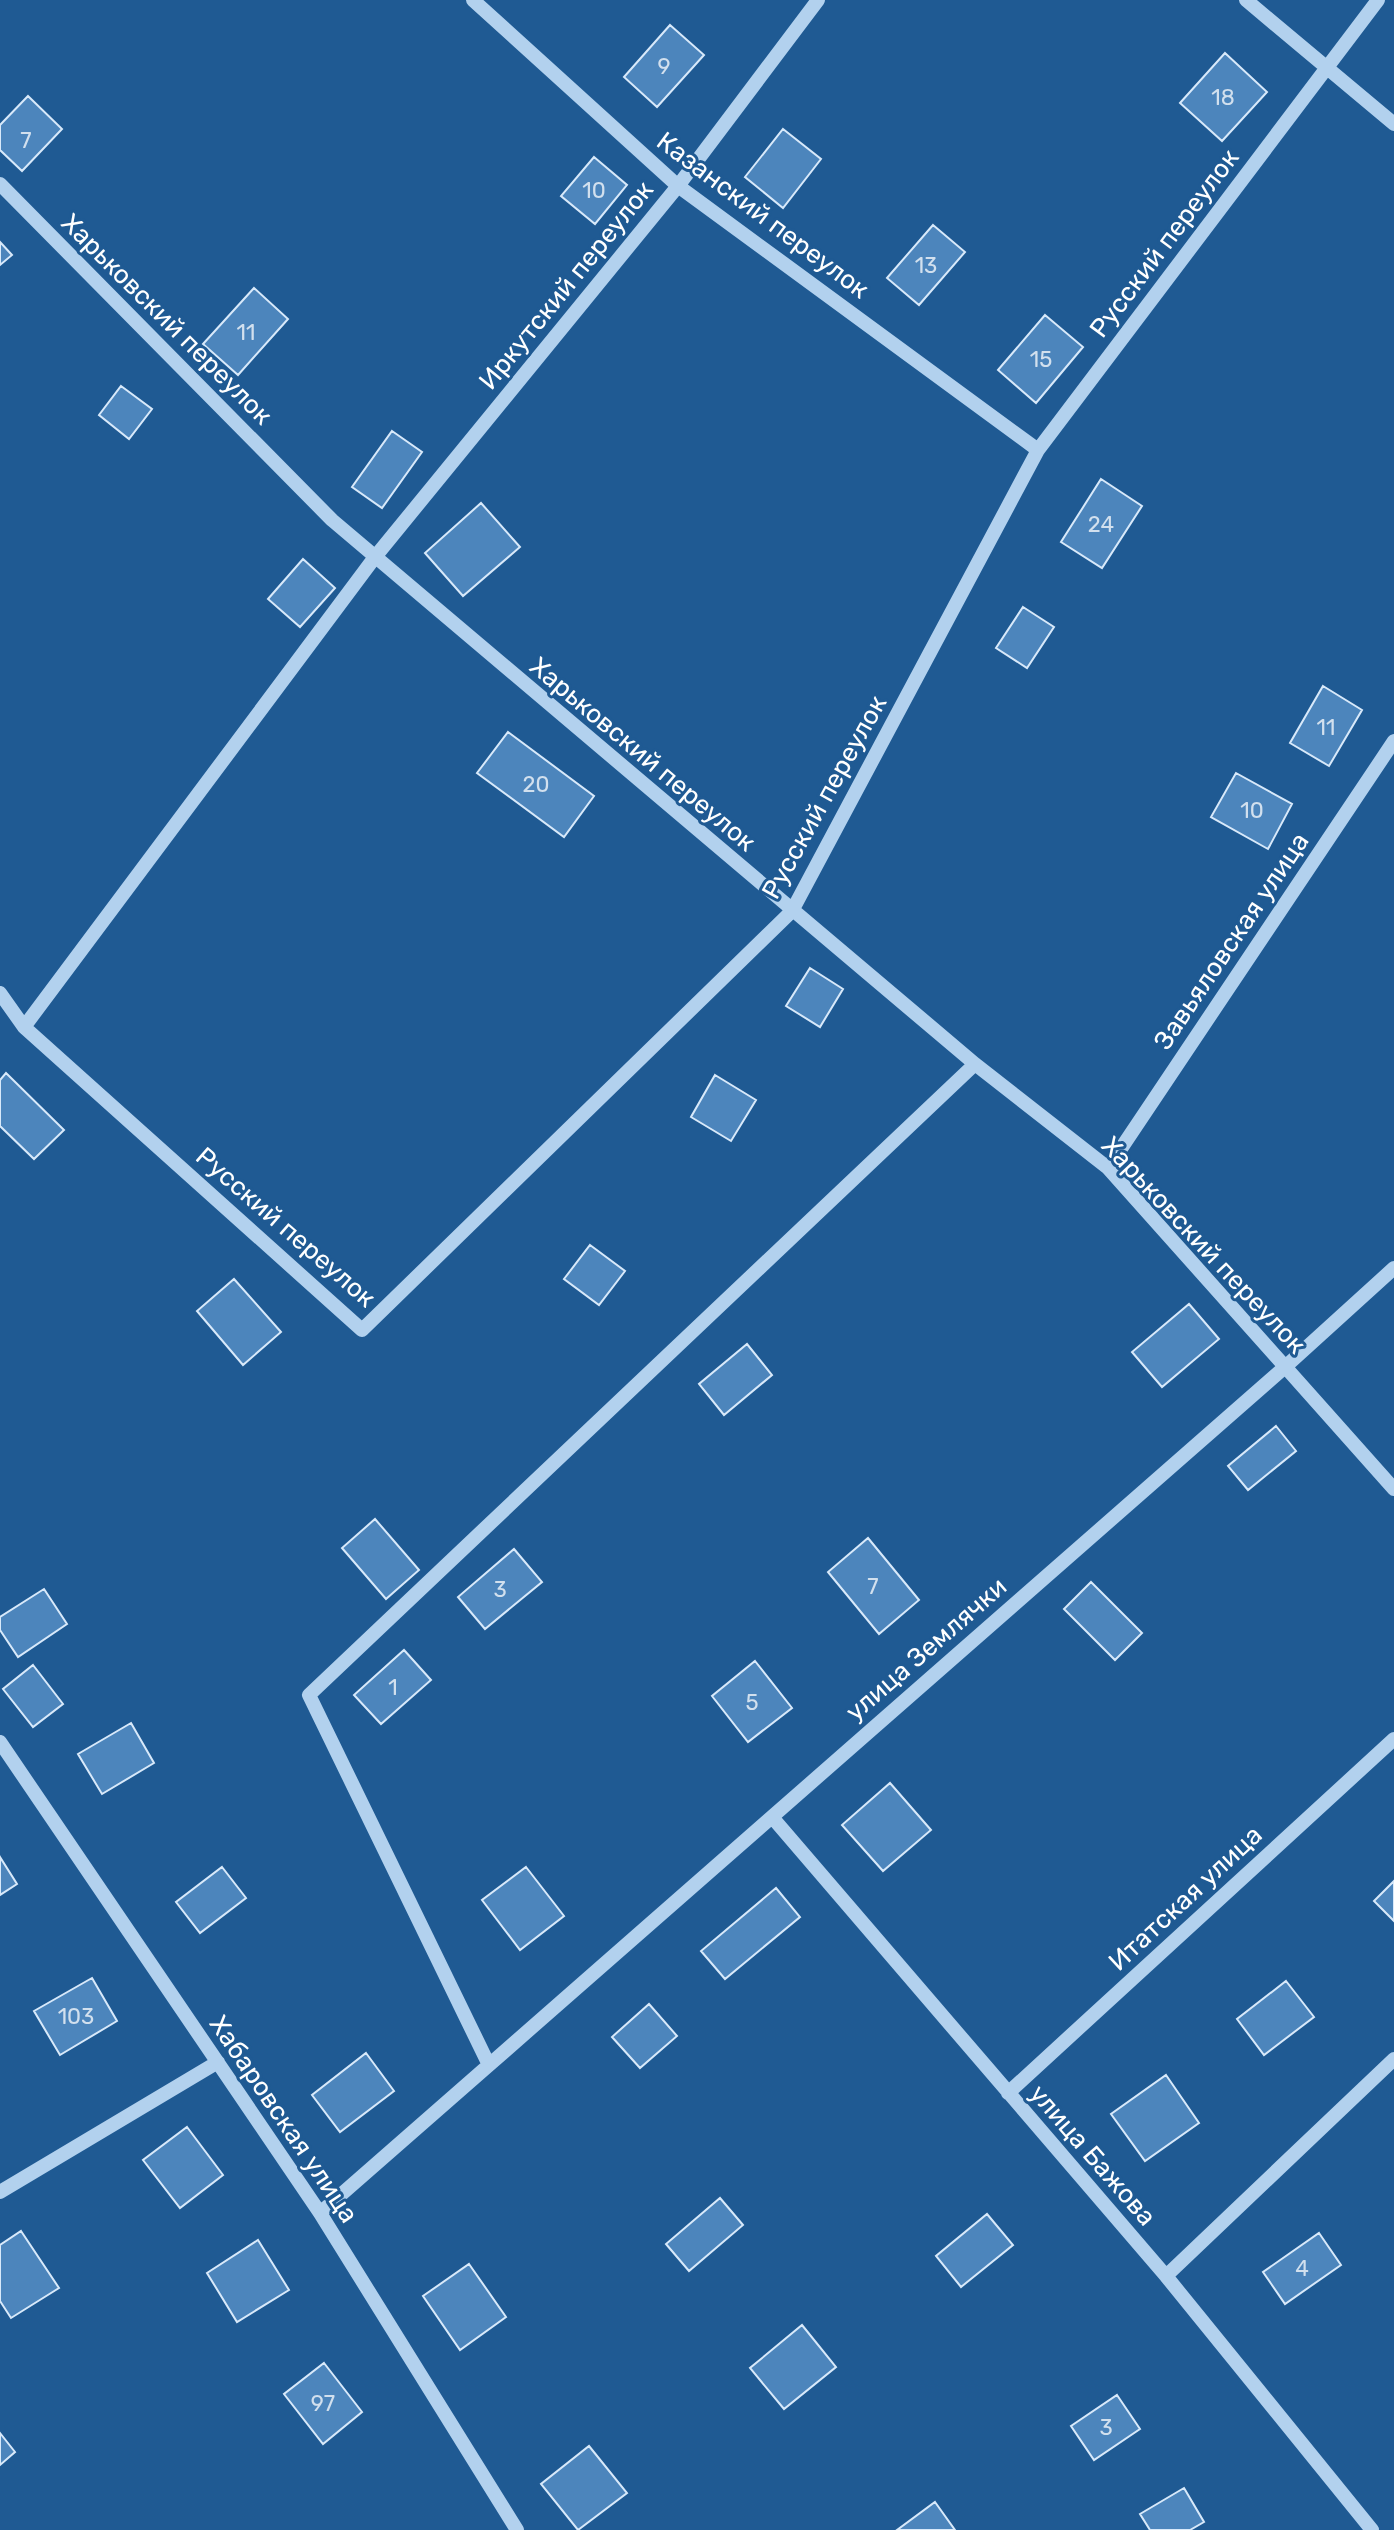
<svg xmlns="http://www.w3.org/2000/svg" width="1394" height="2530" font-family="Rubik,sans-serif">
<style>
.building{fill:#4c85bc;stroke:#d8e9fa;stroke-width:2}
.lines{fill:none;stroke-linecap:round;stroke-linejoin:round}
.minor{stroke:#b2d1ee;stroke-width:14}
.labels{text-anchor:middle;stroke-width:6;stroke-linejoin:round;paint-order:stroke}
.number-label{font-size:22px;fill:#d2e0ee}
.street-label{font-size:26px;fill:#fff;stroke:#1f5a93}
</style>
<rect width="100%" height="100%" fill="#1f5a93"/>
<path class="building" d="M670,25l34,30 -47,52 -33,-30z
M1225,53l42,39 -45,49 -42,-38z
M28,96l34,33 -40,42 -22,-21v-25z
M783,129l38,30 -38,49 -38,-31z
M594,157l33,28 -32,39 -34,-28z
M933,225l32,27 -46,53 -32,-27z
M0,242l12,13 -12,10z
M254,288l34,31 -50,56 -35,-31z
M1045,315l38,32 -47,56 -38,-33z
M121,386l31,23 -23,30 -30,-24z
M392,431l30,21 -40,56 -30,-21z
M1101,479l41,27 -40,62 -41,-26z
M481,503l39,44 -57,49 -38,-43z
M303,559l32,29 -35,39 -32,-28z
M1023,607l31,20 -27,41 -31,-20z
M1323,686l39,24 -33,56 -39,-23z
M508,732l86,64 -30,41 -87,-64z
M1236,773l56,31 -24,45 -57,-32z
M810,968l33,21 -23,38 -34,-21z
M6,1073l58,57 -30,29 -34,-33v-46z
M715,1075l41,25 -25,41 -40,-24z
M590,1245l35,26 -26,34 -35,-26z
M234,1279l47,53 -38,33 -46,-54z
M1189,1304l30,35 -57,48 -30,-35z
M747,1344l25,31 -48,40 -25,-31z
M1276,1426l20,25 -48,39 -20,-24z
M375,1519l44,51 -33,29 -44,-51z
M868,1538l51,62 -40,34 -51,-62z
M514,1549l28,33 -57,47 -27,-32z
M1091,1582l51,51 -27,27 -51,-51z
M44,1589l23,35 -49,33 -18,-27v-13z
M404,1650l27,30 -50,44 -27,-29z
M755,1661l37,47 -44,34 -36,-46z
M33,1665l30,39 -30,23 -30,-38z
M131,1723l23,40 -52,31 -24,-40z
M890,1783l41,47 -48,41 -41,-46z
M0,1857l17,27 -17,11z
M222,1867l24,31 -46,35 -24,-31z
M526,1867l38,49 -44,34 -38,-50z
M1394,1881v40l-20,-20z
M776,1888l24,29 -75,62 -24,-28z
M92,1978l25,43 -57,34 -26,-44z
M1286,1981l28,36 -50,38 -27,-36z
M649,2004l28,32 -37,32 -28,-31z
M366,2053l28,38 -54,41 -28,-37z
M1166,2075l33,48 -54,38 -34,-47z
M187,2127l36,48 -43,33 -37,-48z
M720,2198l23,27 -54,46 -23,-27z
M987,2214l26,31 -52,42 -25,-31z
M21,2231l38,57 -48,30 -11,-17v-56z
M1319,2233l22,32 -56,39 -22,-32z
M258,2240l31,50 -52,32 -30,-49z
M469,2264l37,53 -46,33 -37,-54z
M802,2325l34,42 -52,42 -34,-41z
M324,2363l38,49 -39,32 -39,-50z
M1117,2395l23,34 -46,31 -23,-34z
M0,2433l15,19 -15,13z
M589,2446l38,47 -49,37 -37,-46z
M1184,2488l20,34 -14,8h-40l-10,-16z
M935,2502l20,28h-58z"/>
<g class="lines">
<path class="minor" d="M473,0l205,186 360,264
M1246,0l148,124
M0,184l332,336 643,544 133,104 286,321
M0,993l24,34 338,303 430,-419 246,-461 340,-450
M24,1027l351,-470 303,-371 140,-186
M1108,1168l286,-427
M0,1742l320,471 197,317
M772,1817l394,459 206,254
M489,2065l796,-698 109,-99
M1008,2093l386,-354
M0,2192l218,-130
M320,2213l169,-148 -180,-370 666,-631
M1166,2276l228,-217"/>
</g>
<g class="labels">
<g class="number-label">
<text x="664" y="74">9</text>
<text x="1223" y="105">18</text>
<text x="26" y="148">7</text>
<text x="594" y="198">10</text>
<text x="926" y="273">13</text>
<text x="246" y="340">11</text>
<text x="1041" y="367">15</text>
<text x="1101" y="532">24</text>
<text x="1326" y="735">11</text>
<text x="536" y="792">20</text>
<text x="1252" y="818">10</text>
<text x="873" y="1594">7</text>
<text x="500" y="1597">3</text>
<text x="393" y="1695">1</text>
<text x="752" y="1710">5</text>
<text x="76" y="2024">103</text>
<text x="1302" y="2276">4</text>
<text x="323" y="2411">97</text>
<text x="1106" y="2435">3</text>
</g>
<g class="street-label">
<text transform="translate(763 215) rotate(37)" y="9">Казанский переулок</text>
<text transform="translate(1164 243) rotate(-53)" y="9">Русский переулок</text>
<text transform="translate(566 285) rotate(-51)" y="9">Иркутский переулок</text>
<text transform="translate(167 319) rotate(45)" y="9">Харьковский переулок</text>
<text transform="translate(643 754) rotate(40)" y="9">Харьковский переулок</text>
<text transform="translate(824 797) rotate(-61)" y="9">Русский переулок</text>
<text transform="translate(1231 941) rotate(-56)" y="9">Завьяловская улица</text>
<text transform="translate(286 1227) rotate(41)" y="9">Русский переулок</text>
<text transform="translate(1204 1245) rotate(47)" y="9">Харьковский переулок</text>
<text transform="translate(926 1649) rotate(-41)" y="9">улица Землячки</text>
<text transform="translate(1185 1898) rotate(-43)" y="9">Итатская улица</text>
<text transform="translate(284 2119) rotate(56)" y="9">Хабаровская улица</text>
<text transform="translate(1093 2155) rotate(49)" y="9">улица Бажова</text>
</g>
</g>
</svg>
